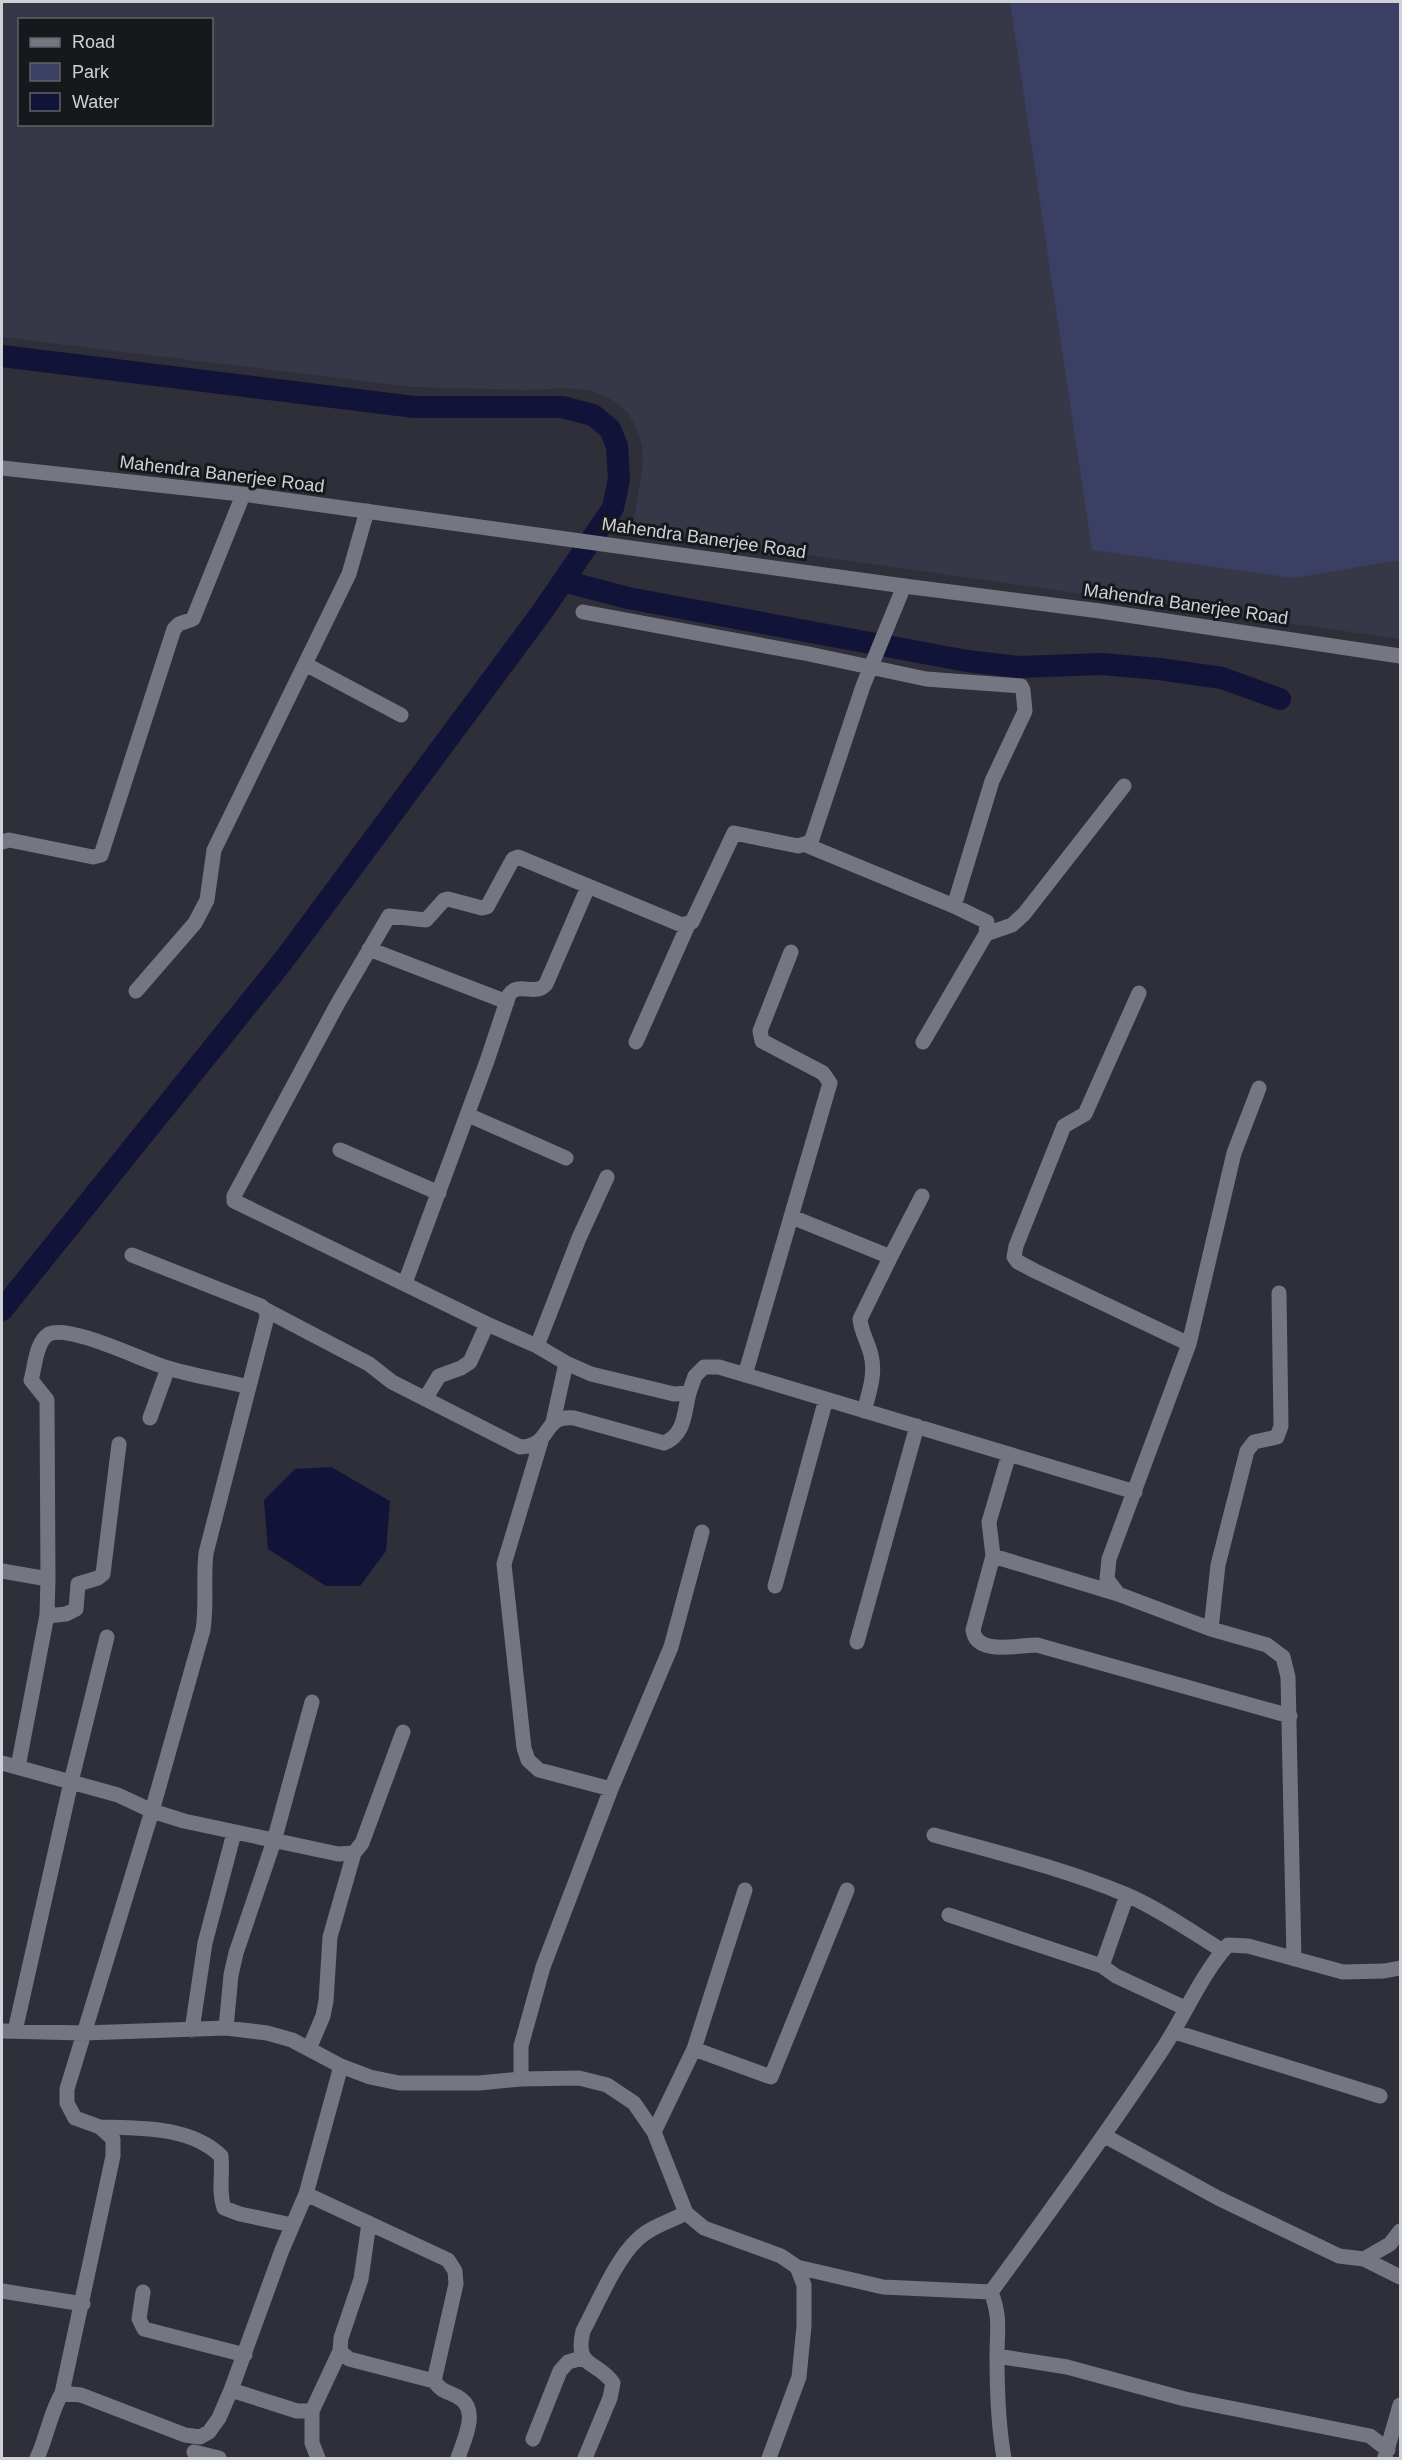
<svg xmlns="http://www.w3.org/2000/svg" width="1402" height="2460" font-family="Helvetica,sans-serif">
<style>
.built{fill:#363847;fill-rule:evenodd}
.green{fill:#3b3f63}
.water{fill:#121339}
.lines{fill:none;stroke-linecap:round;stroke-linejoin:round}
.canal{stroke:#121339;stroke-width:22}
.minor{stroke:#747681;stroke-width:15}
.tertiary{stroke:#747681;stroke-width:15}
.labels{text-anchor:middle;stroke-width:6;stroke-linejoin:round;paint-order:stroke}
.street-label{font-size:18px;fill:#d0d1d7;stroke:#17181c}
</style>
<rect width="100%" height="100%" fill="#2e2f39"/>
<path class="built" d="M2,2h1398v637l-768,-109 11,-65 -1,-19 -5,-17 -9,-16 -16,-13 -19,-9 -27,-3 -38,2 -116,-3 -410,-50zM20,20h192v104h-192z"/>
<path class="green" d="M1010,2h390v558l-106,18 -202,-28z"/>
<path class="water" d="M331,1467l59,34 -4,50 -26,35h-34l-58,-37 -4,-49 31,-31z"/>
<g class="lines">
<path class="canal" d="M2,356l412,51h148l31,8 17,14 7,17 2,33 -6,29 -71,104 -259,349 -281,349
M563,581l65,17 339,63 52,6 83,-3 57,5 63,9 58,21"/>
<path class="minor" d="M904,586l-41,100 -52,156 -13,4 -64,-13 -42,89 -10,3 -164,-68 -5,2 -26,48 -5,1 -34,-9 -4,1 -18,20 -37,-4 -51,87 -104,193v5l253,123 50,22 29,17 25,11 83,20 15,-1 6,-17 9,-9h15l416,125
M583,612l226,42 117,25 95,7 2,4 2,21 -33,70 -38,125
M305,664l96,51
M2,842l7,-2 84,17 8,-2 73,-226 5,-5 14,-5 50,-124
M806,845l148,61 33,16 -1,12 -63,108
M986,934l26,-9 12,-11 100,-128
M369,949l138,53
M136,991l59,-68 12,-23 7,-50 135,-276 18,-63
M1139,993l-54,121 -21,12 -48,120 -2,11 4,5 17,9 154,73
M636,1042l52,-117
M1259,1088l-25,65 -45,191 -80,215 -2,20 11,15 93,35 56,16 16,12 5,20 6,282
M468,1115l98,43
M340,1150l99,43
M792,1217l96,39 4,-2 30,-58
M405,1283l82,-222 22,-66c9,-14 27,2 37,-11l42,-97
M266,1310l103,54 23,18 128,65c34,-1 20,-32 54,-29l90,25c21,-8 20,-30 25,-50
M537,1346l42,-108 28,-61
M745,1375l85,-292 -7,-10 -61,-32 -2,-10 31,-79
M425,1399l14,-23 22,-8 9,-6 17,-38
M864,1411c5,-18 12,-38 7,-56 -3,-13 -10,-23 -11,-36l32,-65
M150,1418l18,-50
M553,1422l13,-59
M541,1441l-37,123 20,184 4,12 11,10 72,19
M1009,1454l-20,68 4,34 125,38
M993,1556l-20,74c3,26 45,15 64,15l253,71
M2,1571l46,8 -1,-179 -16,-20c4,-13 5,-39 18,-46 21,-10 94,27 119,34 26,8 54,12 81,19
M775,1586l51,-187
M47,1616l19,-2 10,-5 2,-25 20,-6 5,-4 16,-130
M1211,1629l7,-64 29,-114 7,-9 23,-5 4,-11 -2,-133
M857,1642l60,-216
M2,1763l116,32 34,16 32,10 154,33 16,-1 8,-10 41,-111
M18,1767l29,-152 1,-36
M934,1835c65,18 131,34 193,60 34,15 65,37 96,56
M949,1915l153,51 14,10 69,32
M1102,1966l25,-71
M226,2028l5,-53 5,-22 38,-112 38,-139
M192,2030l13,-87 29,-110
M2,2031l82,2 142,-5 41,5 25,7 49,26 29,11 29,6h80l42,-4 58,-1 28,7 27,18 20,29 32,81 18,15 77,28 16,11 7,18v41l-5,51 -30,81
M15,2031l56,-249 36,-145
M1175,2032l205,64
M309,2049l14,-33 3,-15 4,-64 24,-84
M694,2049l51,-159
M521,2079v-33l22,-79 68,-178 60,-142 31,-115
M100,2127c40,1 90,-1 121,29 2,18 -3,35 3,52l16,6 52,11
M654,2132l40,-83 77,28 76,-187
M1105,2136l113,62 121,58 25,3 26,-15 10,-13
M306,2194l142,66 7,11 1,13 -22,97c9,13 16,10 27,18 18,13 2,43 -3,59
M369,2223l-8,56 -20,59 -1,13 9,8 85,22
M1364,2259l36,18
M797,2267l86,20 108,5
M2,2291l81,13
M143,2292l-4,27 5,10 101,26
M997,2356l70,11 118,32 185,37 18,14
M231,2390l66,21h15l28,-60
M62,2393l51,-237v-17l-13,-12 -25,-9 -8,-15v-14l85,-278 51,-181c4,-26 0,-51 3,-77l61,-236 -1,-7 -5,-4 -129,-51
M312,2411v32l6,15
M533,2439l27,-68 8,-9 14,-4
M194,2452l25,6
M1385,2457l15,-52
M37,2458c10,-21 13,-45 25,-65l19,2 104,40 15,2 9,-5 10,-14 12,-28 51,-140 24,-56 35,-128
M585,2458l25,-60 3,-15c-16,-23 -39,-14 -30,-52 14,-26 33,-72 54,-91 13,-13 33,-19 49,-27
M1004,2458c-6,-33 -7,-67 -7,-102 0,-26 4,-38 -6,-64 58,-79 115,-158 169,-239 24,-35 39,-76 68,-108l20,1 95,26 41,-1 16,-3"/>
<path class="tertiary" d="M2,468l248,27 654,91 196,25 300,45"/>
</g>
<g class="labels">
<g class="street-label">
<text transform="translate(222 474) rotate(7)" y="6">Mahendra Banerjee Road</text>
<text transform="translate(704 538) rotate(8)" y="6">Mahendra Banerjee Road</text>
<text transform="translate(1186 604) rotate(8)" y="6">Mahendra Banerjee Road</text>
</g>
</g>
<rect width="1402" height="2460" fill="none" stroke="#d0d1d7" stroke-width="6"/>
<rect x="18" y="18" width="195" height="108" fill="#17181c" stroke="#616267" stroke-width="1.5"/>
<rect x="30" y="38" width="30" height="9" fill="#747681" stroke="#616267" stroke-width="1.5"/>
<text x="72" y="48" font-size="18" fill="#d0d1d7">Road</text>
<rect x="30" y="63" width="30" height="18" fill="#3b3f63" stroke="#616267" stroke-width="1.5"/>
<text x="72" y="78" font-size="18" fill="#d0d1d7">Park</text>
<rect x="30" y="93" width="30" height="18" fill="#121339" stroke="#616267" stroke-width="1.5"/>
<text x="72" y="108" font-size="18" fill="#d0d1d7">Water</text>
</svg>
